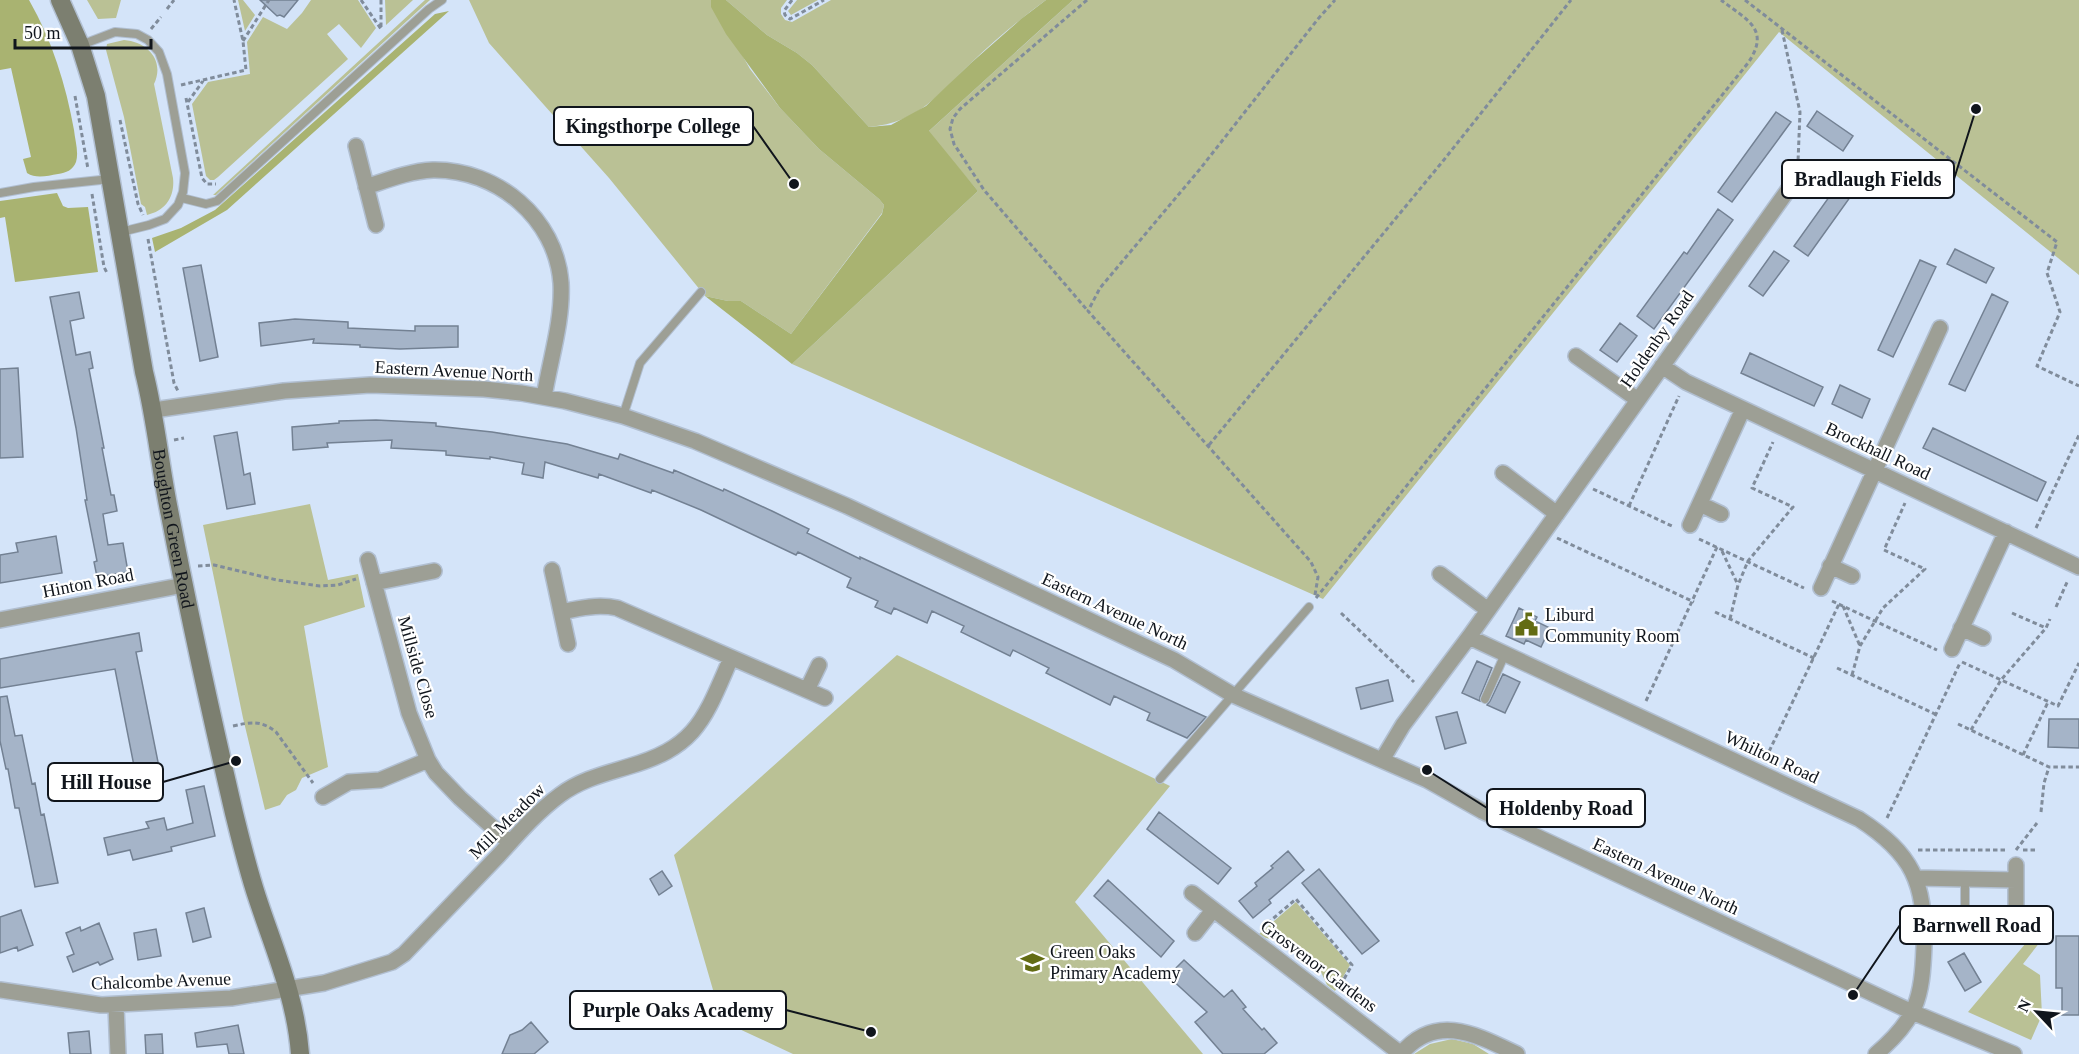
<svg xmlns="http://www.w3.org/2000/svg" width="2079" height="1054" font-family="Georgia,serif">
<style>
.green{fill:#bac195}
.forest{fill:#a9b371}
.building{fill:#a5b4c8;stroke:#738193;stroke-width:1.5}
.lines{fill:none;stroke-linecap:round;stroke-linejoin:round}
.lane-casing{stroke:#b1bfd1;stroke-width:10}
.street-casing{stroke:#b1bfd1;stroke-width:18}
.secondary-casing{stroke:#b1bfd1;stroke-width:21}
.path{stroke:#808c9b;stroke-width:3;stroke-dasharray:4.5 3;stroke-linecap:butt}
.lane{stroke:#9d9f95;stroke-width:8}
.street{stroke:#9d9f95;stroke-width:15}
.secondary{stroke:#7c7f70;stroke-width:18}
.labels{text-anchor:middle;stroke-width:4.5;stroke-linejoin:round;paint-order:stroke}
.street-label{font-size:18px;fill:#10151c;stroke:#fff}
.poi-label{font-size:18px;fill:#10151c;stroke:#fff;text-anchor:start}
.leader{fill:none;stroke:#10151c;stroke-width:2}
.callout-dot{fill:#10151c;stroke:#fff;stroke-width:2}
.callout{fill:#fff;stroke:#10151c;stroke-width:2}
.callout-label{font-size:20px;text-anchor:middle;font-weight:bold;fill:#10151c}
</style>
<rect width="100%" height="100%" fill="#d4e4f9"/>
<path class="green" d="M87,0h34l-5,18 -18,1z
M238,0h5l12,15 -10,16z
M311,0h47l18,28 -15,20 -22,-24 -12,10 21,25 -130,118 -4,3h-4l-4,-4 -14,-72 16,-22 42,-8 -3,-32 16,-25 24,12 15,-16z
M385,0h28l-27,25z
M425,0h5l-214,195h-3z
M469,0h242l39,69 30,39 39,41 60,50 5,6 -2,8 -91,121 -50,-33h-13l-23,-5 -96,-118 -120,-135z
M726,0h61l-6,8v6l4,6 7,2 39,-22h215c-26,19 -51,40 -74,62 -35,33 -52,60 -103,65l-57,-62 -15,-12 -30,-18z
M797,0h21l-27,15 -3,-4z
M1073,0h1006v275l-300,-243 -456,567 -531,-235 186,-173 -50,-59z
M124,40c24,2 41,21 30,44l19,94c2,18 -7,33 -26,37l-2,-8 -4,-3 -17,-87 -18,-67 1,-6z
M310,504l18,76 30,-6 7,33 -61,19 24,141 -26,11 -6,12 -9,5 -7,10 -15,5 -22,-92 -40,-193z
M897,655l273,131 -95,116 128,152h-410l-71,-33 -48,-166z
M1296,902l54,63 -15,26 -8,-6 -6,-13 -37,-30 -18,-4 -7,-4z
M2031,937h10l-1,5 -17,22 17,11 2,40 -11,25 -63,-28z
M1452,1039l21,5 16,10h-75l16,-10z"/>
<path class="forest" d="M0,0h29c23,40 37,85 45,130 1,10 5,22 2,32 -3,8 -10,11 -18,12 -11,2 -22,5 -31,-1l-4,-14 8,-2 -20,-89 -11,2z
M711,0h15l41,35 30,18 15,12 57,62 22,-2 35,-19 45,-43 50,-44 25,-19h27l-144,131 49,60 -186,173 -87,-68 23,5h13l50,33 91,-120 2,-9 -5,-6 -60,-50 -39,-41 -54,-74 -15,-27z
M449,11l-222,199 -72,42 -3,-14 29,-10 34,-18 220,-196z
M57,193l6,13 5,2 20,-1 10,65 -83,10 -10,-65 -5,1v-17z"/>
<path class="building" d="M260,0h38l-14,17 -4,-2 -3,1z
M1817,111l36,25 -10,15 -36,-25z
M1776,112l15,10 -59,80 -14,-10z
M1852,165l14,10 -58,81 -14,-10z
M1718,209l15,11 -79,109 -17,-13 47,-64 3,2z
M1955,249l39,19 -8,15 -39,-19z
M1774,251l15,10 -26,35 -14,-10z
M1920,260l16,7 -43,90 -15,-7z
M201,265l17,92 -18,4 -17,-93z
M79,292l5,26 -14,3 6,34 14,-3 3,16 -4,1 15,79h-2l9,47h3l3,16 -14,3 5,31 15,-2 5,29 -31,5 -3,-15 3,-1 -12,-61h2l-11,-72 -26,-131z
M1992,294l16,8 -43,89 -16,-7z
M295,319l53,3v6l67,3v-5h43v21l-58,2 -40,-2v-2l-47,-2 1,-4 -53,7 -2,-23z
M1620,323l17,13 -20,26 -17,-12z
M1750,353l73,34 -9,19 -73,-33z
M18,368l5,89 -23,1v-89z
M1840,385l30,14 -8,19 -30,-14z
M376,420l60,3v3l56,6 75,12 51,15 2,-5 53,19 1,-3 49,21 1,-2 48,22 37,18 -2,4 53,26v-2l346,160 -19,21 -40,-18 3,-7 -36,-17 -4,9 -64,-32 3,-5 -36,-18 -3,6 -49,-24 3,-6 -32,-15 -5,12 -33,-15 -3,6 -16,-7 3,-6 -31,-14 4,-9 -53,-26 -2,3 -95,-45 -49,-20 -1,3 -52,-19 -1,4 -53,-16 -2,16 -21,-4 2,-11 -34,-6v2l-44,-4v-4l-55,-3 1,-8 -65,3 1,4 -35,3 -1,-23 47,-4v-2z
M1933,428l113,54 -9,19 -114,-53z
M237,432l7,43 6,-2 5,31 -28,5 -13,-73z
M56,536l6,37 -62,10v-28l18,-3 -2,-9z
M1519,608l18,9 -2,4 15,7 -9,19 -15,-7 -2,4 -18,-8z
M139,633l3,18 -6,1 23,115 -24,4 -20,-102 -115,19v-29z
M1477,661l15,7 -12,29v4l-18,-8z
M1503,674l17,8 -15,31 -18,-8 3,-4z
M1388,680l5,21 -32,8 -5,-21z
M7,696l8,40 7,-1 10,49 3,-1 6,32 3,-1 14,69 -23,4 -16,-79h-4l-7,-39h-2l-6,-28v-44z
M1457,712l9,31 -21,6 -9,-32z
M2049,719h30v29l-31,-1z
M204,786l11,50 -44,11 1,4 -39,9 -3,-10 -22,5 -4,-17 45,-10 -3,-6 18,-4 3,12 26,-7 -7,-33z
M1159,812l72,56 -13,16 -71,-55z
M1288,851l16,19 -35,30 2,3 -18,15 -14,-17 18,-15 -2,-3 18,-15 -2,-2z
M1319,869l60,72 -17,13 -60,-71z
M662,871l10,15 -13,9 -9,-16z
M1108,880l66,61 -13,16 -67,-61z
M204,908l7,29 -18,5 -7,-29z
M21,910l12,35 -15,6 -1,-4 -17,6v-36z
M99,923l14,36 -13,6 -2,-3 -25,10 -6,-15 7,-3 -8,-21 14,-6 1,4z
M156,929l5,27 -23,4 -4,-27z
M2056,936h23v79h-17v-27h-6z
M1964,953l17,29 -16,9 -17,-29z
M1184,960l40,37 8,-7 14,17 -3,2 19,21 2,-2 13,15 -13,11h-41l-28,-32 12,-10 -39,-36z
M531,1022l17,20 -14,12h-32l8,-19 12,-5z
M238,1025l6,29h-15l-2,-10 -30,3 -2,-14z
M89,1031l2,23h-21l-2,-21z
M162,1034l1,20h-17l-1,-19z"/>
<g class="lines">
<defs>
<path id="lane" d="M81,45l34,-13 22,2 11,6 11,12 8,22 18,99 -2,19 -5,13 -13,14 -16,6 -28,7
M0,193l34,-6 76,-8
M182,198l24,6 11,-3 212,-192 13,-9
M623,416l17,-53 61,-71
M1485,699l20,-45
M1160,779l149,-172
M2016,909v21
M1965,918v-39"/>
<path id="street" d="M356,146l20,79
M366,187c21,-7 44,-16 67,-17 64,-1 123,48 128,113 2,38 -11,77 -17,114
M1576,356l62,44
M1662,366l24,16 393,185
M154,410l130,-19 86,-6 114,4 37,4 44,8 58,15 72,25 152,65 327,154 59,35 194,85 55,31 430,201 102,42
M1503,473l54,41
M1700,504l21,10
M1690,525l53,-116
M368,560l41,153 19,47 8,13 24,25 50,45
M1830,566l22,10
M552,570l16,74
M1440,574l48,36
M374,583l60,-12
M1821,588l119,-260
M561,612c19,-4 37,-8 56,-4l208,90
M0,620l184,-35
M1961,628l22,10
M1469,637l390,182c54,35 66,63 65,127 -2,53 -7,73 -48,108
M1952,649l54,-117
M807,690l12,-25
M1382,760l21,-35 66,-88 329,-461
M323,797l26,-15 31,-2 48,-20
M1916,878l100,2
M1192,893l209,161
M2016,909v-44
M1195,933l18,-23
M0,990l101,15 130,-7 93,-15 68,-21 12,-8c32,-33 63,-66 95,-99 19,-21 38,-43 61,-60 20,-15 44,-21 67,-28 70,-20 77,-47 104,-109
M116,1006l2,48
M1401,1054c35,-42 76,-19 116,0"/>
<g id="secondary">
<path id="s1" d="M60,0l20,45 16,51 48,276c12,47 16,96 26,143 19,100 41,199 64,298 7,28 14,57 23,84 17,52 39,101 43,157"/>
</g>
</defs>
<use href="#lane" class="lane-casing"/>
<use href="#street" class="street-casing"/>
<use href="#secondary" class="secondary-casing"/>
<path class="path" d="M361,0l20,29
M381,0v28
M792,0l-8,11 1,4 5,4 34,-19
M1087,0l-127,109 -7,9 -3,11 4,15 30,46 104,121
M1745,0l312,242 -10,31 13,39 -23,54 42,20
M167,9l7,-9
M151,29l10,-12
M1782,30l18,82 -2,50
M243,41l26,-41
M181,85l65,-15 -3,-29 -9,-41
M75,96l13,73
M186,98l16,80 5,6h9
M188,102l15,-21
M120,120l18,84 5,11
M92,194l12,73 3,6
M148,239l26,144 4,8
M174,440l10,-2
M1209,445l234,-284 128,-161
M1593,489l81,38
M1629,506l50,-110
M2036,528l43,-93
M1557,538l137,64
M1699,539l105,49
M1722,551l16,34
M198,566l16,-1 63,15 43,6 18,-1 18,-6
M1315,595l3,-18 -7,-15 -223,-251 12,-23 100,-119 118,-150 17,-19
M1316,598l432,-535c23,-34 -1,-43 -27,-63
M1832,601l105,49
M1843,606l17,40
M2056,607l12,-27
M1715,612l101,47
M1341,613l73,69
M2012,613l34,15
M1730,619l8,-34 10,-24 45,-54 -41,-19 21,-46
M1962,662l96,44 21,-43
M1837,668l98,46
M1852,675l8,-29 23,-38 42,-39 -41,-19 21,-47
M1646,701l71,-154
M1958,724l91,43h30
M233,726c18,-4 28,-6 43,6l37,51
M1971,730l30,-50 45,-52 4,-9
M2023,755l25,-53
M1766,758l73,-154
M2041,812l3,-29 5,-16
M1887,818l73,-155
M1918,850h89
M2016,850l21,-27
M2023,850h13
M1262,928l34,-29 56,66 -12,21"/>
<use href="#lane" class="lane"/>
<use href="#street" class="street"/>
<use href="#secondary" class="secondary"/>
</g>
<defs>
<symbol id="civic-bare" viewBox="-9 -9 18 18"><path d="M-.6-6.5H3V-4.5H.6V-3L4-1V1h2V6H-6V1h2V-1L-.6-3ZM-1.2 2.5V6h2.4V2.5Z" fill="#636c13" stroke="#fff" stroke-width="2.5" paint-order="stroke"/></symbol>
<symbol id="school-bare" viewBox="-9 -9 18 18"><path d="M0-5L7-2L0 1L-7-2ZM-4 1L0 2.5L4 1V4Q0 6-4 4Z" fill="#636c13" stroke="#fff" stroke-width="2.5" paint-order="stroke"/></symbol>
</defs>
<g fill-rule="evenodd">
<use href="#civic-bare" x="1510" y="608" width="33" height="33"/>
<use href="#school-bare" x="1016" y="946" width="33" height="33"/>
</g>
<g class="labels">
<g class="street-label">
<text transform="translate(1657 339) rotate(-55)" y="6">Holdenby Road</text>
<text transform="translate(454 371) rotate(3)" y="6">Eastern Avenue North</text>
<text transform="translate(1878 451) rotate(25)" y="6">Brockhall Road</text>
<text dy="6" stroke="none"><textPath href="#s1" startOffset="542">Boughton Green Road</textPath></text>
<text transform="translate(88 583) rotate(-11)" y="6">Hinton Road</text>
<text transform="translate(1115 611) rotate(25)" y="6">Eastern Avenue North</text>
<text transform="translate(418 667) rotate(74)" y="6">Millside Close</text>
<text transform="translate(1772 757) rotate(25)" y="6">Whilton Road</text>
<text transform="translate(507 821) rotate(-45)" y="6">Mill Meadow</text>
<text transform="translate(1666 876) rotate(25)" y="6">Eastern Avenue North</text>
<text transform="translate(1319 966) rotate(37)" y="6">Grosvenor Gardens</text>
<text transform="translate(161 981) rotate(-2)" y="6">Chalcombe Avenue</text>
</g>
<g class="poi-label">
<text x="1545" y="621">Liburd<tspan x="1545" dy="21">Community Room</tspan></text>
<text x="1050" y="958">Green Oaks<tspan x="1050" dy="21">Primary Academy</tspan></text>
</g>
</g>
<path class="leader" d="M794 184L753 126M1976 109L1954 179M236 761L163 782M1427 770L1487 808M1853 995L1900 925M871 1032L786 1010"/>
<g class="callout-dot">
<circle cx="794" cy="184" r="6"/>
<circle cx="1976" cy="109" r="6"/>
<circle cx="236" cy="761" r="6"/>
<circle cx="1427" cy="770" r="6"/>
<circle cx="1853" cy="995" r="6"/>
<circle cx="871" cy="1032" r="6"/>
</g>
<g class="callout">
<rect x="554" y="107" width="199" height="38" rx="6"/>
<rect x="1782" y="160" width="172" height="38" rx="6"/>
<rect x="48" y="763" width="115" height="38" rx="6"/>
<rect x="1487" y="789" width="158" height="38" rx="6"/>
<rect x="1900" y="906" width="153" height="38" rx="6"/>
<rect x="570" y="991" width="216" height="38" rx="6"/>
</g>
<g class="callout-label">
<text x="653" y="133">Kingsthorpe College</text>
<text x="1868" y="186">Bradlaugh Fields</text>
<text x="106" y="789">Hill House</text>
<text x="1566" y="815">Holdenby Road</text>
<text x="1977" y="932">Barnwell Road</text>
<text x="678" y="1017">Purple Oaks Academy</text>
</g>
<g transform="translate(2037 1012) rotate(296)" stroke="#ffffff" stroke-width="4.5" paint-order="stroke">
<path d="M0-4.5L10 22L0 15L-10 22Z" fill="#10151c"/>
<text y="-9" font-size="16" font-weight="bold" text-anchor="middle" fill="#10151c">N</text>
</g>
<path d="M15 39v9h136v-9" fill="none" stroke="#10151c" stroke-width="3"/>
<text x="24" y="39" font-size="18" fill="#10151c" stroke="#ffffff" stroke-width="4.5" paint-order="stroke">50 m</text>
</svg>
